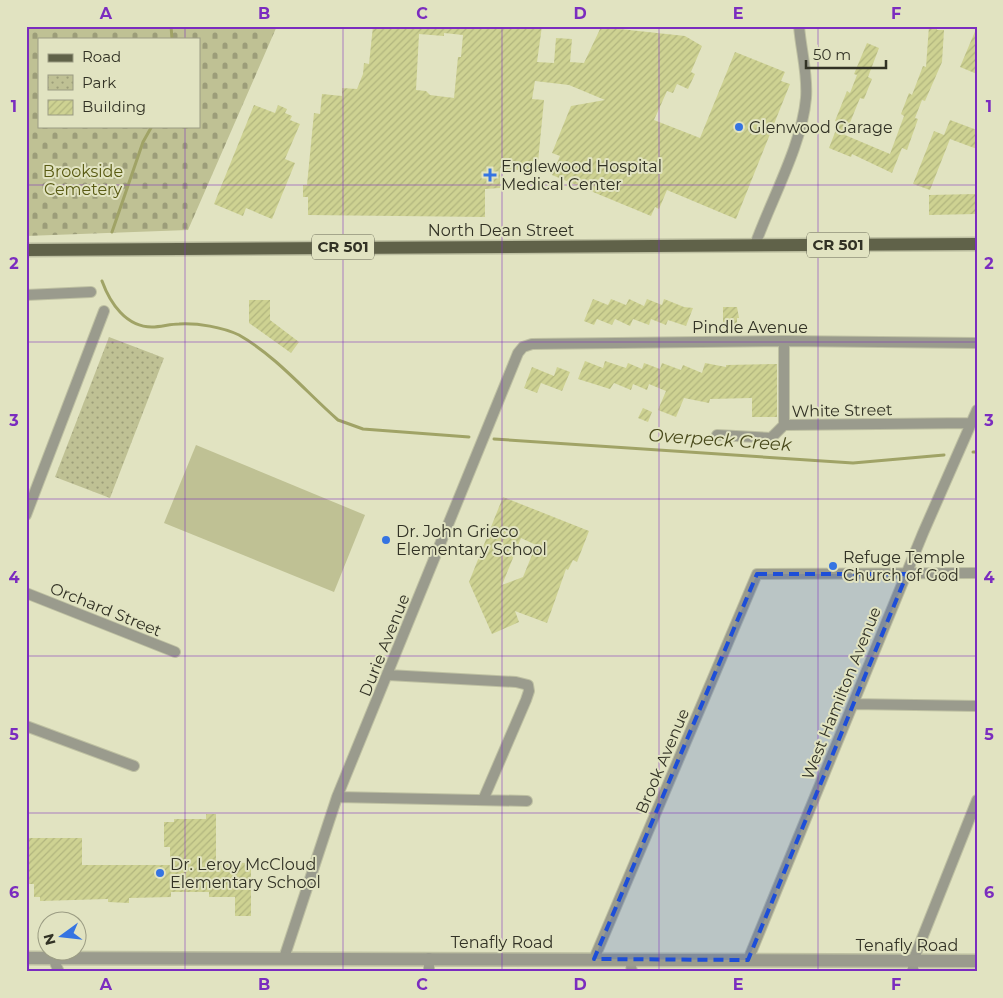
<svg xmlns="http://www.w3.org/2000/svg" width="1003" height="998" font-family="Montserrat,sans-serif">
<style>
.grass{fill:#bfc194}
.cemetery{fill:url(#cemetery-stones);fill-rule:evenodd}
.park{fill:url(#park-dots)}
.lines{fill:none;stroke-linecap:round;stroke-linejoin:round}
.stream{stroke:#a0a366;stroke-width:3}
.building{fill:url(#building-hatch);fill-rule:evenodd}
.minor-casing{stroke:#bec0a2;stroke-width:12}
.tertiary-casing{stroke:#bec0a2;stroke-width:15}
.primary-casing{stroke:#bec0a2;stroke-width:15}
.minor{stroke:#9a9b8d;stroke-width:10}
.tertiary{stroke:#9a9b8d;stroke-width:12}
.primary{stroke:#606249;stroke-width:12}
.marked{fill:#1d4ed8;fill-opacity:0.2;stroke:#1d4ed8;stroke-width:4;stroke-dasharray:10 6;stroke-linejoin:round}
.grid{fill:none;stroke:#7b2cbf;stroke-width:1;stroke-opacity:0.55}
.poi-dot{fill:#3574e2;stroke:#e1e3c1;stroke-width:2}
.labels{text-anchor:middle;stroke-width:4;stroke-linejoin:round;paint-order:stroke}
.shield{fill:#e1e3c1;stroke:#666754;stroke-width:1}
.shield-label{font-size:15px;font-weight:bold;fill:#323225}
.poi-label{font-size:16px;fill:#323225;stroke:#e1e3c1;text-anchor:start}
.park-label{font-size:16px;fill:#595b13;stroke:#e1e3c1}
.street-label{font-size:16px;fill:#323225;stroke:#e1e3c1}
.water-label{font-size:18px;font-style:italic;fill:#494a1b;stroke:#e1e3c1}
.neatline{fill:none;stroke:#7b2cbf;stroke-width:2}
.grid-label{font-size:16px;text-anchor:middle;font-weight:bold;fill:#7b2cbf}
</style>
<defs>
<pattern id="cemetery-stones" width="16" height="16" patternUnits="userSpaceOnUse" patternTransform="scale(1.25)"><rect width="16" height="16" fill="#bfc194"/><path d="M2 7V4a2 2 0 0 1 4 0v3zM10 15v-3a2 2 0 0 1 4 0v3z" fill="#9c9d79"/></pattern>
<pattern id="park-dots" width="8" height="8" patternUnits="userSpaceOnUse" patternTransform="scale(1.25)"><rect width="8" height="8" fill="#bfc194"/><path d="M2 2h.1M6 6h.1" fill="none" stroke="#9c9d79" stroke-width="1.8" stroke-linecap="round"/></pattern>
<pattern id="building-hatch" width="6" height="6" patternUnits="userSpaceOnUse" patternTransform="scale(1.25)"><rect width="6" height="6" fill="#ced292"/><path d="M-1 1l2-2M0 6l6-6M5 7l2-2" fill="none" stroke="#b1b57e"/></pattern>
</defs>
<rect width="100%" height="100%" fill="#e1e3c1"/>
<path class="grass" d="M196,445l169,70 -31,77 -170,-69z"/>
<path class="cemetery" d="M26,26h251l-89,204 -162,6zM39,39h160v87h-160z"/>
<path class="park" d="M109,337l55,21 -54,140 -55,-21z"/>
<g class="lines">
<path class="stream" d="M171,26l1,13
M112,232l31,-90 9,-16
M102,281c8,22 24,46 50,46 9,0 18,-3 27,-3 19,-1 43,3 60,11 37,21 67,57 99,85l25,9 106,8
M494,439l359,24 91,-8
M973,452h4"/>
</g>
<path class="building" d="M373,26h169l-5,36 17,1 2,-25 16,1 -2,23 14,1 17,-36 84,9 17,10 -11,26 4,2 -7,15 -11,-5 -4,9 -6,-2 -13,29 46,18 35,-86 50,20 -4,9 9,3 -54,135 -69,-29 -8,19 -4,-2 -4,9 -99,-41 8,-19 -8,-3 19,-47 34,-6 -36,-15 -34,-4 -3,18 12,1 -7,72 -37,-4v20l-15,1v28l-177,-2v-18h-5v-12h4l7,-72 6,1 2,-20 20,2v-8l15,1 6,-15 1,-11 5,1zM444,33l19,2 -2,22h-3l-4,41 -24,-3 -4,-4 -10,-1 3,-56 25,2z
M929,26h8v4h7l-2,32 -17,39 -3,-1 -7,18 3,1 -11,31 -5,-2 -10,25 -40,-19 -1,3 -22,-9 10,-26 -4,-1 12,-30 3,2 7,-18 -3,-1 13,-31 12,5 -11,29 4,2 -8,20 -4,-1 -15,37 45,19 14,-38 -3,-2 8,-21 3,2 11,-29 3,1z
M976,29h1v45l-17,-7z
M254,105l21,8 3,-8 9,4 -2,4 7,3 -2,4 10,4 -15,35 10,4 -23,56 -26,-11 -3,8 -29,-12z
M950,120l27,10v19l-27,-10 -20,51 -17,-6 21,-53 10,4z
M977,194v20l-48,1v-20z
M593,299l15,6 3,-6 15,6 3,-6 15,7 3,-7 15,6 2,-6 20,8 9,1 -7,18 -18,-6 -2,5 -15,-6 -2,6 -16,-6 -3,7 -15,-7 -3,6 -15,-6 -3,6 -10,-4z
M249,300h21v20l29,22 -8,11 -42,-30z
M723,307h14l2,11h-2v9l-14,1z
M585,361l18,7 2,-7 21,7 2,-5 14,6 2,-6 16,6 2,-6 19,7 2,-5 19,8 3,-10 21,4v-2l51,-1v53h-25v-19l-42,1 -1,4 -25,-5 -8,19 -18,-7 8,-19 -17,-7 -2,6 -14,-6 -2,6 -17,-7 -4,6 -32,-10z
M532,367l22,9 3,-9 13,5 -8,19 -21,-8 -4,10 -13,-5z
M643,408l9,4 -4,10 -10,-4z
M503,497l86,34 -12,31 -4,-2 -5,10 -2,-1 -19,54 -32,-12 4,11 -27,12 -23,-52zM521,538l15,7 -13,32 -21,8z
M206,814h10v48l35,1v53h-16v-19h-26v-5h-38v5l-42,1v5l-21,-1v-3l-68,2v-4h-6v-13h-8v-46h56v27h88v-18h-6v-25h10v-3h32z"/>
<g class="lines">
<defs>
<path id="minor" d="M755,245c16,-45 47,-100 51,-147 2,-24 -5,-47 -7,-72
M26,295l65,-3
M784,341v84
M717,435l54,3 13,-13 187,-2
M26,515l78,-204
M26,593l149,59
M388,675l128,7 12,3 1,6 -3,9 -43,100
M853,704l124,2
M26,726l108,40
M337,797l190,4
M53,958l6,14
M284,958l53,-161 181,-444 5,-6 9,-3 252,-3 193,2
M594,959l163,-385 220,-1
M630,959l2,13
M748,960l175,-427 54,-123
M429,972v-14
M913,972v-11l64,-161"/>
<path id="tertiary" d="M26,958l951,3"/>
<path id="primary" d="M26,250l951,-6"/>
</defs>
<use href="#minor" class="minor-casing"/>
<use href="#tertiary" class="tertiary-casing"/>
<use href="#primary" class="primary-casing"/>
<use href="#minor" class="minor"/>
<use href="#tertiary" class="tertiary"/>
<use href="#primary" class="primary"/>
</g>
<path class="marked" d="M757,574h150l-159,386 -154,-1z"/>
<path class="grid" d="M185,26v13M343,26v946M502,26v946M659,26v946M818,26v946M185,126v846M26,185h951M26,342h951M26,499h951M26,656h951M26,813h951"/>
<g class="poi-dot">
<circle cx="739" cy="127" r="5"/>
<path d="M487.5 167.5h5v5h5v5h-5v5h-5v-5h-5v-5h5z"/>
<circle cx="386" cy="540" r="5"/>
<circle cx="833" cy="566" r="5"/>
<circle cx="160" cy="873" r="5"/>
</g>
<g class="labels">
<g class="shield">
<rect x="807" y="232.5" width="62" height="25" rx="4"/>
<rect x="312" y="234.5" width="62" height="25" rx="4"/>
</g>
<g class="shield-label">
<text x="838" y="250">CR 501</text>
<text x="343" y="252">CR 501</text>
</g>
<g class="poi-label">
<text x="749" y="133">Glenwood Garage</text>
<text x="501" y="172">Englewood Hospital<tspan x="501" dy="18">Medical Center</tspan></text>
<text x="396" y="537">Dr. John Grieco<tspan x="396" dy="18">Elementary School</tspan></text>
<text x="843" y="563">Refuge Temple<tspan x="843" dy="18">Church of God</tspan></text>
<text x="170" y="870">Dr. Leroy McCloud<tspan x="170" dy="18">Elementary School</tspan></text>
</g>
<g class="park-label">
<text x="83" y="177">Brookside<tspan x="83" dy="18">Cemetery</tspan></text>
</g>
<g class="street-label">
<text x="501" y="236">North Dean Street</text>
<text x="750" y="333">Pindle Avenue</text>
<text transform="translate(842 410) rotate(-1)" y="6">White Street</text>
<text transform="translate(106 609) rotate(22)" y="6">Orchard Street</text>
<text transform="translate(384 645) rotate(-68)" y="6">Durie Avenue</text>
<text transform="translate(841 693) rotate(-68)" y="6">West Hamilton Avenue</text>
<text transform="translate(662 761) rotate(-67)" y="6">Brook Avenue</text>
<text x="502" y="948">Tenafly Road</text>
<text x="907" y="951">Tenafly Road</text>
</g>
<g class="water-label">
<text transform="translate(720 440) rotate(4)" y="6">Overpeck Creek</text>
</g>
</g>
<rect width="1003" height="998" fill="none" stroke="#e1e3c1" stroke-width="55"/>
<rect x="38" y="38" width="162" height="90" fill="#e1e3c1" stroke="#9b9c83"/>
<rect x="48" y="54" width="25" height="8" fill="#606249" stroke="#9b9c83"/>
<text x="82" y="62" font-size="15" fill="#323225">Road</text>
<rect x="48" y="75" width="25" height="15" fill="url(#park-dots)" stroke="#9b9c83"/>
<text x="82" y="88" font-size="15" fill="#323225">Park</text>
<rect x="48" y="100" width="25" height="15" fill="url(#building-hatch)" stroke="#9b9c83"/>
<text x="82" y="112" font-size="15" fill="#323225">Building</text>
<g transform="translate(62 936) rotate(255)"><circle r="24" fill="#e1e3c1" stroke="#9b9c83"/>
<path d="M0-4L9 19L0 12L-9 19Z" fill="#3574e2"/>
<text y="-8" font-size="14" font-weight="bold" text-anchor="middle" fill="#323225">N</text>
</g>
<path d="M806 60v8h80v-8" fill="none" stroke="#323225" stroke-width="2.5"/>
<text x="813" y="60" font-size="15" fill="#323225" stroke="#e1e3c1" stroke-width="4" paint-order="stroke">50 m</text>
<rect x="28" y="28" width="948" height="942" class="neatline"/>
<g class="grid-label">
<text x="106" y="19">A</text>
<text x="264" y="19">B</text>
<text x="422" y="19">C</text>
<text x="580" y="19">D</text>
<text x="738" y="19">E</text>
<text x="896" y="19">F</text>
<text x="14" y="112">1</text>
<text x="989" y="112">1</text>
<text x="14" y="269">2</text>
<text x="989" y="269">2</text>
<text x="14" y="426">3</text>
<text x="989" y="426">3</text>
<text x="14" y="583">4</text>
<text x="989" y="583">4</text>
<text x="14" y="740">5</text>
<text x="989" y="740">5</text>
<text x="14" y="898">6</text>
<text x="989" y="898">6</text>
<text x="106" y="990">A</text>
<text x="264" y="990">B</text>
<text x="422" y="990">C</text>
<text x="580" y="990">D</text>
<text x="738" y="990">E</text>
<text x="896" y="990">F</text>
</g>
</svg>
